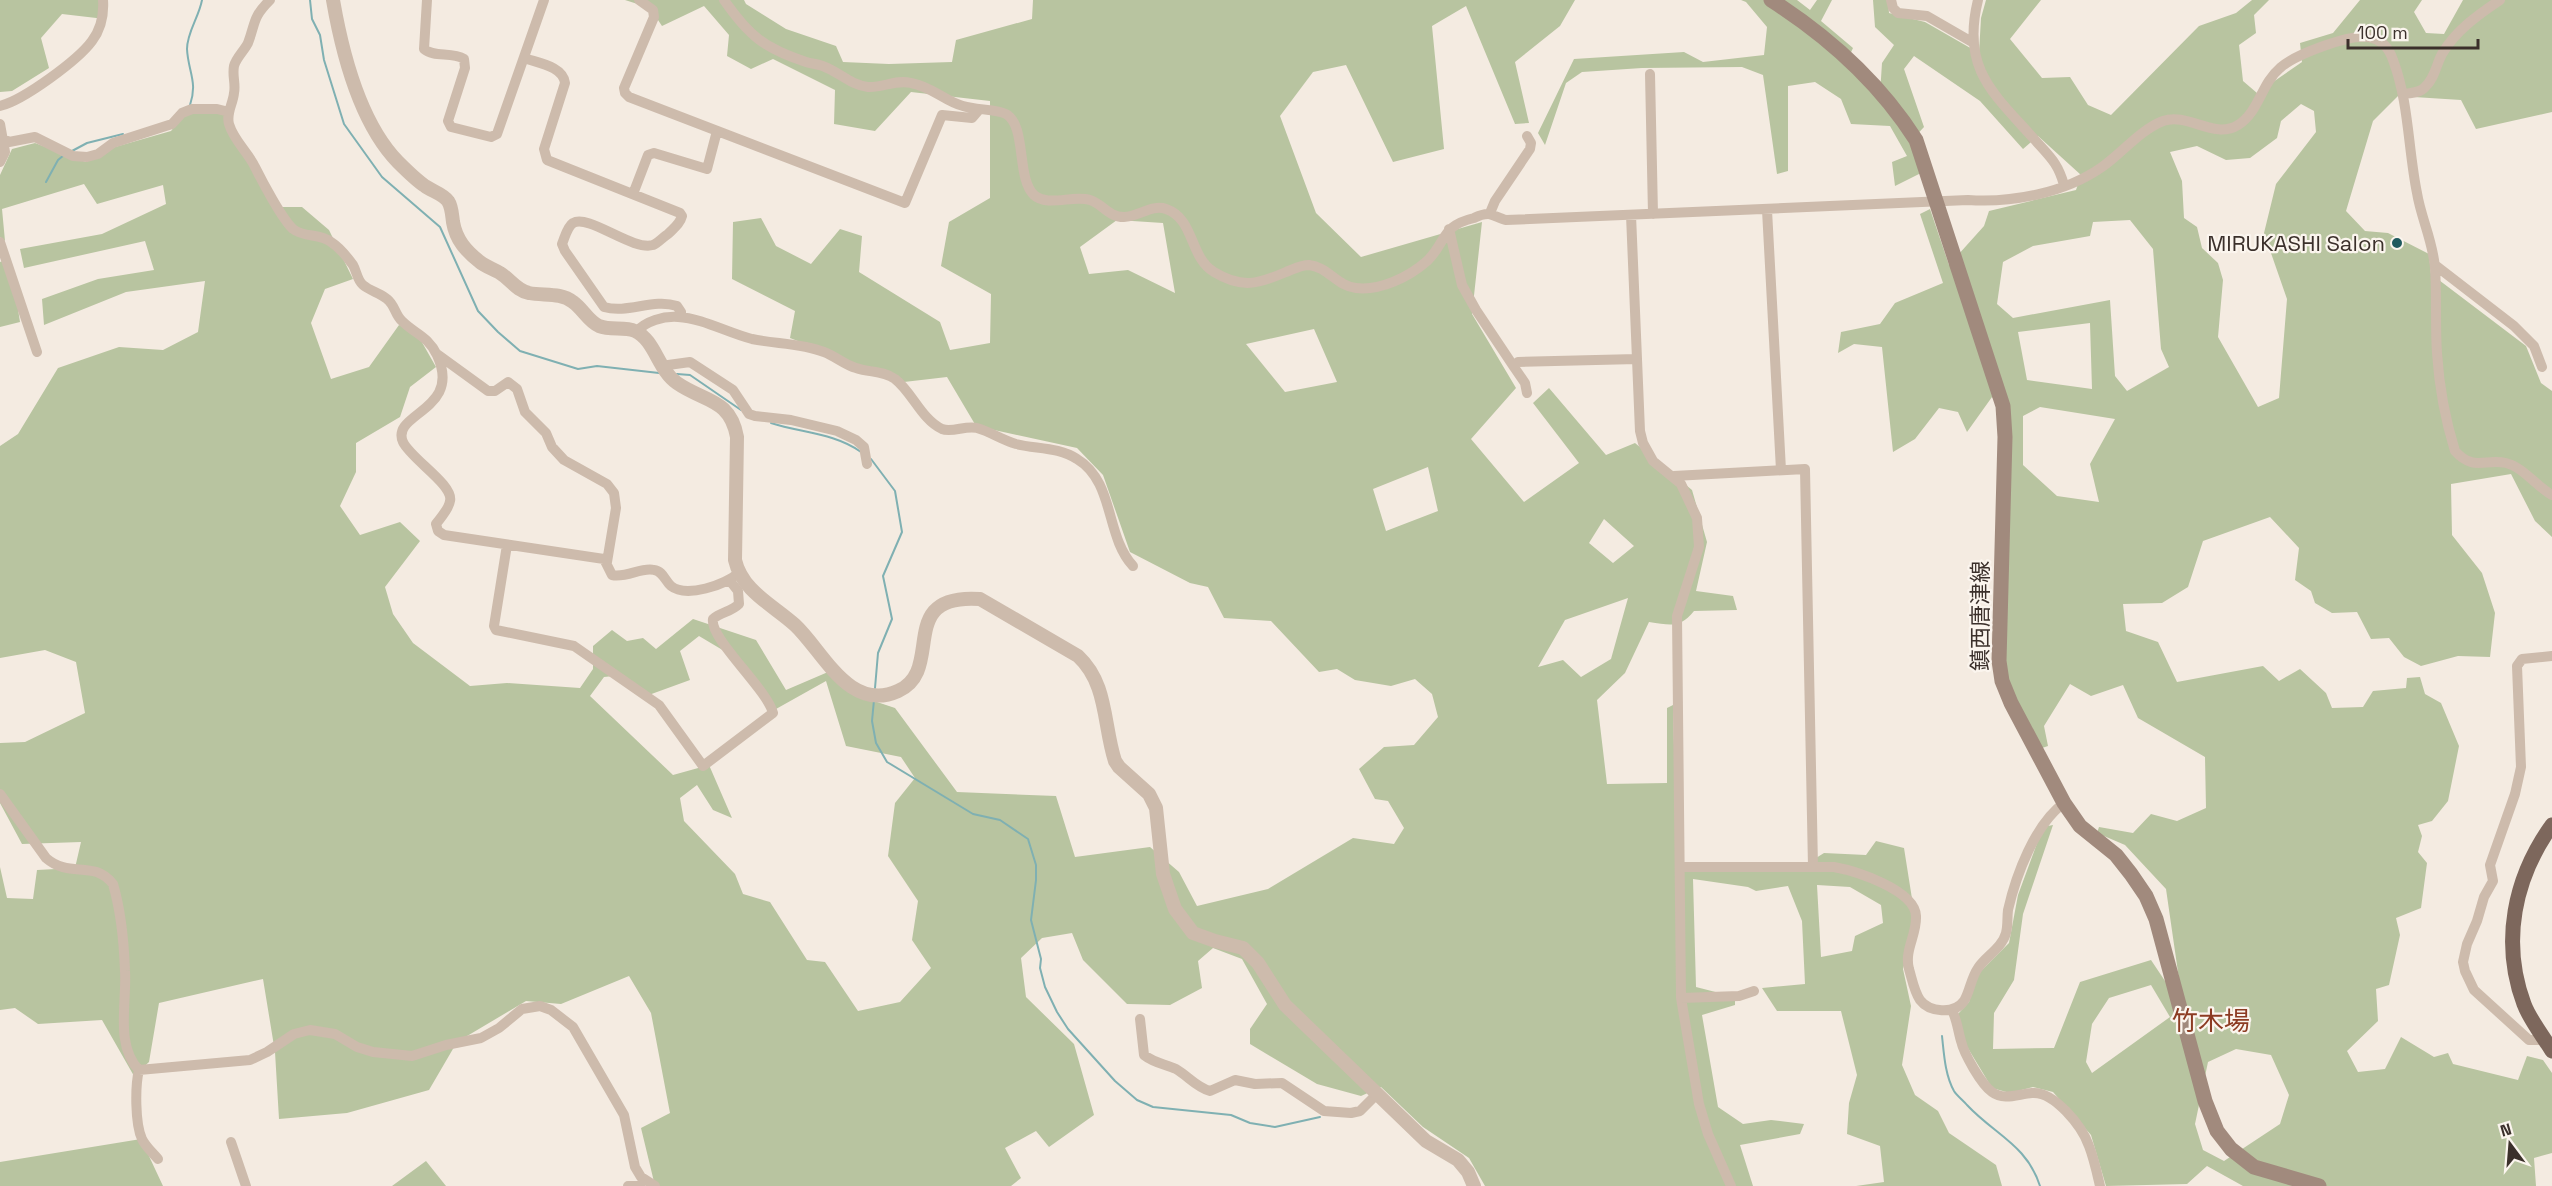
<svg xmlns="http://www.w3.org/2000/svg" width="2552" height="1186" font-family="'Space Grotesk','Noto Sans JP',sans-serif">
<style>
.green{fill:#b8c4a0;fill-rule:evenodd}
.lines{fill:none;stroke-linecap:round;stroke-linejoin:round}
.stream{stroke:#7fb0b2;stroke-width:2}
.minor{stroke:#cdbbac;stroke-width:10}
.tertiary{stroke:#cdbbac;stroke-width:14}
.secondary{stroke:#a18a7d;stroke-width:15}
.primary{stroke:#7d675c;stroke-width:15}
.poi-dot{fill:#1f5a5e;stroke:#fbf5ee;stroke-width:2}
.labels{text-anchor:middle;stroke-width:4.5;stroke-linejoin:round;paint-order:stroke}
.poi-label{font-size:22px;fill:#3b302b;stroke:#fbf5ee;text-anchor:end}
.street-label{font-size:22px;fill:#3b302b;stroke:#fbf5ee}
.quarter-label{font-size:26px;fill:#8c3b22;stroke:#fbf5ee}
</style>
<rect width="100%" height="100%" fill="#f4ebe1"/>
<path class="green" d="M0,0h100l5,19 -43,-5 -21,24 8,30 -37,23 -12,1z
M625,0h119l2,4 40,25 50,17 7,16 46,2 63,-2 4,-22 76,-21 1,-19h542l-15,26 -45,36 14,61 -14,1 -49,-118 -34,20 12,123 -51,13 -47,-97 -33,7 -33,44 36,97 45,44 121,-35 -10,92 44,74 -45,51 53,63 55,-39 -46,-60 16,-15 57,67 29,-12 57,47 15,52 -11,49 37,5 4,14 -43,1c-15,18 -23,14 -45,11l-24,51 -28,27 10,84 60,-1v-75l6,-3 4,162 123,1 24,-15 42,2 10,-14 28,7 12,76 -13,45 8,37 -9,59 13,30 23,16 11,22 47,32 6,21h-146l28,-4 -4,-36 -33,-12 2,-31 8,-28 -16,-64h-64l-15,-23 43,-4 -3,-63 -14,-35 -32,5 -8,-4 -55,-8 3,108 39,10v8l-33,10 16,92 25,17 28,-4 33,4 -4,10 -60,11 13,41h-268l-16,-28 -46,-31 -42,-40 -20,9 -44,-12 -67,-40v-15l17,-25 -25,-45 -29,-11 -15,13 4,27 -32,17 -43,-1 -44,-44 -11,-27 -30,5 -21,20 5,39 48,47 20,71 -45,32 -13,-16 -31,17 16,30 -10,8h-356l-14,-58 29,-15 -19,-100 -22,-37 -68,28 -35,-3 -69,41 -28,48 -82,23 -68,6 -4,-67 -12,-73 -104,24 -10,59 -15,14 -32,-56 -64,4 -23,-16 -15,2v-143l7,31 26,1 4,-29 38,-2 6,-26 -59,2 -22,-41v-60l25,-1 60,-29 -9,-51 -31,-12 -45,8v-212l18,-12 40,-66 61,-21 44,3 35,-18 7,-51 -79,11 -82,33 -2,-26 56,-20 56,-9 -9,-29 -121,27 -4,-19 82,-15 64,-30 -3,-19 -66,19 -13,-20 -82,25 3,32 -5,-4v-62l12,-26 23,-6 51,19 29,-15 56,-16 17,-21 38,4 49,93h27l27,23 24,49 -28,10 -14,34 20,56 38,-12 30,-42 16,5 21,37 -26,20 -10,30 -44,26v29l-16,34 20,29 40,-13 20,19 -35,46 8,27 20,29 57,43 37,-3 73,5 13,-19v-23l19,-16 15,11 16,-3 13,11 37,-30 63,21 30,50 42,-18 31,24 36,12 62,84 99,4 19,61 75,-10 29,25 18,34 71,-17 85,-51 41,6 10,-16 -16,-27 -13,-2 -16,-30 25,-22 30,-2 24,-28 -6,-23 -17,-15 -24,7 -36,-6 -18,-11 -18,3 -48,-51 -47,-3 -16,-31 -18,-4 -60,-31 -27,-77 -26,-27 -101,-22 -29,-49 -43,5 -114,-44 5,-27 -63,-32 1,-57 28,-4 15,28 35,18 29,-35 22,7 -3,36 81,50 10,28 40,-7 1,-49 -50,-28 8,-44 41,-24v-97l-79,-9 -36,39 -41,-7 1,-34 -62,-31 -22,10 -24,-13 2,-21 -25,-29 -42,20 -12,-18zM1117,220l46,3 12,70 -47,-23 -39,4 -9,-27zM1314,329l23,53 -52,10 -39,-48zM1428,467l10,44 -52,20 -13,-42zM1604,519l30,27 -21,17 -24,-20zM1628,598l-17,61 -30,18 -18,-17 -25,7 27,-47zM699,636l37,22 40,51 50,-28 20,65 55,11 14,21 -20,25 -7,53 30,45 -6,39 19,28 -31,34 -42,9 -33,-49 -18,-2 -37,-58 -27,-8 -8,-20 -51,-53 -4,-23 17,-13 16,25 19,8 -23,-53 -36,10 -83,-79 14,-19 19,-2 23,21 44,-16 -10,-29zM1817,885l33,2 31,18 2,18 -28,13 -3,15 -31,6z
M1741,0h56l13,10 7,-10h15l-11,21 32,27 -8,17 35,29 2,-31 12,-18 -19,-18 -2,-27h15l1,13 36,9 54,31 2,-35 5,-18h55l-31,39 32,39 28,-1 18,28 23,10 88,-89 37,-13 16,-13h17l-15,15 2,18 -17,12 4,36 14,12 45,-31 -2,-19 33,-10 27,-33h62l-8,12 12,21 18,1 19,-34h89v112l-76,17 -15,-29 -63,-4 -25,25 -27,90 19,20 23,2 41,21 2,20 95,72 15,37 11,8v146l-17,-16 -24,-47 -60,10 1,51 30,38 13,40 -5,44 -32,-1 -37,10 -17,-9 -15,-19 -18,1 -14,-27 -25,1 -17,-10 -4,-12 -16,-11 4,-32 -29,-31 -67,24 -15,46 -26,16 -39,1 3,27 32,11 19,40 86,-16 16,15 21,-12 26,24 6,15 31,-1 10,-16 33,-3 1,-10 13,-1 5,17 16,9 18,43 -11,55 -16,20 -14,4 4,11 -4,16 9,11 -6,45 -25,10 4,17 -11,50 -13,4 2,32 -31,30 11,21 27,-3 16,-32 33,20 14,-4 5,11 65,16 9,-24 16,4 9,13v80l-18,5 2,28h-293l-36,-20 -20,18 -81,2 -15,-51 -38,-43 -20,-5 -23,6 -18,-5 -26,-43 -8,-31 11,-12 8,-27 32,-32 9,-48 25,-68 10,-2 -30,89 -9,66 -20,33 -1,36 61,-1 26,-66 71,-22 16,24 12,-5 -13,-90 -41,-44 -28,-12 2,-6 34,6 18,-19 26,7 29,-13 -1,-51 -67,-39 -15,-33 -32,11 -21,-12 -26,42 4,20 -9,3 -31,-62 -5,-32 8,-227 -19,-31 -25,35 -9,-20 -19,-4 -24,31 -22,13 -11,-105 -28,-3 -16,9 3,-21 39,-8 15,-21 48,-20 -23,-69 10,-5 19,56 35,-39 5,-15 87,-21 5,-15 -43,-39 -15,13 -43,-48 -66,-45 -10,13 20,58 -13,14 10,32 -26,13 -3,-24 15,-6 -17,-30 -39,-2 -10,-25 -26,-17 -27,4v85l-11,3 -14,-99 -21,-8 -100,1 -60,4 -16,11 -21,62 -7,-12 36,-74 110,-7 19,10 61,-7 3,-28 -21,-25zM2301,104l13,7 2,21 -40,52 -12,49 23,66 -8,99 -21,9 -40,-70 5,-57 -5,-17 -16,-15 -5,-21 -13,-9 -2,-37 -12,-29 27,-6 29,14 24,-2 27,-20 4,-17zM2130,220l23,29 8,100 8,18 -42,24 -12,-15 -5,-76 -97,18 -16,-14 6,-42 30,-16 57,-10 3,-14zM2090,323l2,66 -65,-9 -9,-48zM2040,407l75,12 -25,45 9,38 -42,-6 -34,-31v-49zM2151,985l19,32 -78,56 -6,-11 6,-38 17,-26zM2236,1049l35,6 18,40 -9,29 -56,37 -21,-11 -8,-26 13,-62z
M10,258l10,64 -20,5v-65z
M141,1139l22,47h-163v-24z
M426,1161l20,25h-54z"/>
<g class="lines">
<path class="stream" d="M310,0l2,19 8,16 4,25 20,64 38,53 58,50 38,84 20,21 22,19 58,18 19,-3 62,7
M190,105c8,-23 -2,-34 -3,-56 0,-17 12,-32 15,-49
M72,151l15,-8 36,-9
M46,182l12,-22 6,-5
M677,374l13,1 51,35
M771,423c31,10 63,10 90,29
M871,459l24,32 7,41 -19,44 9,43 -14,34 -3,35
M874,700l-2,21 4,22 11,19 86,52 27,6 28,19 8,26v15l-5,40 10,39 -1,9 5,19 12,25 11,17 47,52 22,19 16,7 78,8 19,8 25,4 45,-10
M1942,1036c2,18 3,39 12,55 3,5 9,9 13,14 28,30 60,40 73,81"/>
<path class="minor" d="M270,0c-18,18 -14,22 -22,43 -4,8 -12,15 -14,23 -2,10 2,18 0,27 -1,11 -8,20 -5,31 5,17 19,28 26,43 7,14 27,52 38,62 11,9 27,4 38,13 8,5 17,16 22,23 4,7 4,15 10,20 7,6 17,8 24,14 8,6 8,16 15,22 13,13 26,15 35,34 26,56 -47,58 -34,87 8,17 51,43 47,59 -1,8 -9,16 -14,23l2,7 6,4 160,24 8,16c15,3 29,-8 42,-5 9,1 11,11 17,16 15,12 55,-1 67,-13
M427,0l-3,49c10,9 28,2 40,10l1,9 -17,53 3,6 40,10 6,-3 47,-134
M639,0l14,10 1,7 -30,71 1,5 4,4 276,106 37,-88 30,3 6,-7
M724,0c25,36 40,48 82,62 6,2 13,2 19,5 15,6 26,18 43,20 15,1 28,-8 43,-4 22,4 33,18 52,23 12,4 34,3 43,8 21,12 10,64 28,81 13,12 39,0 56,5 13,4 18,17 34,17 14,0 28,-13 42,-8 29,10 23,48 48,63 28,17 44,12 72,0 8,-3 15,-7 23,-7 19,2 28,21 47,23 24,3 53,-11 71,-27 20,-19 13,-35 47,-43 4,-2 10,-4 14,-4 5,0 12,5 18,6l462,-20c44,3 97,-7 134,-33 20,-14 38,-37 61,-46 25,-9 51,19 75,4 21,-13 23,-41 42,-57 14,-13 69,-34 88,-31 14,2 21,11 25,23 16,42 15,89 24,133 4,25 16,48 18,75 2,28 0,57 2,85 2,31 9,69 18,98 19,21 30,7 51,12 17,4 31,24 46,32
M1891,0l2,8 5,5 29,3 45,26
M1978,0c-17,69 15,93 57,140 15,17 23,23 29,45
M524,58c14,5 39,8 41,25l-21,66 3,11 133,53 2,3c-2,8 -8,12 -14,18 -5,3 -10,9 -15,11 -21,6 -64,-31 -80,-22 -6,4 -8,14 -11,21l3,7 39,56c24,7 49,-9 73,-1l4,6 -3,5
M1650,74l3,140
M2403,94c8,-1 17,-1 22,-7 10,-9 11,-22 17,-33 13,-23 37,-40 58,-54
M0,106c24,-6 78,-46 92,-65 9,-12 12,-27 11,-41
M0,124l5,28 -5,10
M3,139l6,3 26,-5 38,19 14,1 11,-3 15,-11 59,-19 10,-11 10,-4h25l12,3
M633,194l15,-39 6,-2 53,16 10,-38
M1767,210l14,260
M1490,213l5,-12 35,-52 1,-6 -4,-7
M1631,215l9,216 3,12 10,18 28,23 16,34 2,29 -22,69 4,382 18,106 9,30 23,52
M1449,229l13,56 14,25 38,57
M0,242l37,110
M2435,265l79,61 20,20 8,21
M636,332c10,-11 27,-16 42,-15 24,1 50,16 74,22 24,5 49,4 72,13 11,4 21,13 32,16 14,5 26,2 39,11 17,13 27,41 47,50 10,4 24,-4 35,-1 14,4 25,12 39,16 20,5 43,3 61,15 38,23 28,77 56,107
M437,354l51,37h7l13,-9 9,7 8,23 21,21 6,14 12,13 43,24 7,9 2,15 -9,54
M661,366l29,-4 43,28 16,24 6,2 36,4 46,11 19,9 8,7 3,17
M1527,393l-2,-10 -11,-16 4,-5 119,-3
M1674,476l131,-7 8,398
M507,545l-13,81 2,4 78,16 85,59 44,61 70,-53c-6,-24 -64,-75 -60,-94 8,-7 18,-7 26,-15l-1,-13 -8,-10
M0,794l46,64c24,21 47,1 67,26 8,27 11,59 12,87 2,31 -10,75 14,99l111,-10 17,-8 27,-18 16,-4 25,4 22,13 16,5 39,4 34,-11 35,-7 18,-10 23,-19 18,-3 11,4 22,17 51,88 11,52 6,10 14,9
M1680,867h154c22,4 81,23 82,49 1,19 -12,34 -7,53 3,10 5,22 11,31 9,12 34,15 44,1 6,-10 7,-23 14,-33 8,-12 24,-20 28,-35 2,-7 1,-15 2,-23 8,-35 27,-86 56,-107
M1681,998l58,-2 15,-5
M1952,1010c5,10 6,21 9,31 3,13 20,43 31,51 12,9 26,2 40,1 22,-2 50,33 57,53 5,13 8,27 11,40
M1140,1019l4,36c10,8 21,9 32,14 12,7 20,18 34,22l25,-11 20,4 27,-1 42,28 27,2 9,-2 17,-17
M2545,1040h-16l-55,-50 -9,-19 -2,-9 4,-18 10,-23 7,-24 9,-16 -3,-16 25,-71 6,-27 -4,-101 5,-7 30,-3
M139,1070c-4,16 -4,54 3,69 3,7 11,14 16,20
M231,1142l15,44
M628,1186h12"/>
<path class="tertiary" d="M333,0c9,52 27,123 65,162 8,8 18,18 27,24 7,5 18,8 23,15 4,6 4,14 5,21 3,18 13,29 27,40 6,5 14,7 20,11 10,6 17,18 29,20 15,3 31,-1 44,9 10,7 15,19 26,24 12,5 25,0 36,5 20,9 23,39 42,52 27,19 53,15 60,54l-2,123c7,31 38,45 60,65 28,26 54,88 103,66 48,-21 -4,-98 82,-92l98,57c30,28 25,68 37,105l4,6 30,27 7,14 7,66 12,35 18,24 22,8 28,7 15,15 27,42 141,136 32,19 10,12 6,14"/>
<path class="secondary" d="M1771,0c58,37 108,82 145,140l87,266 2,31 -6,224 3,20 9,22 53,100 16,23 36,29 15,19 15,22 10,23 49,182 12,30 14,18 23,18 65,19"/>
<path class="primary" d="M2552,825c-38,53 -51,117 -28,179 6,16 19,32 28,47"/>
</g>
<circle class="poi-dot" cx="2397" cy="243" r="6"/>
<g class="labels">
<g class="poi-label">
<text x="2385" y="251">MIRUKASHI Salon</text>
</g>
<g class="street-label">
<text transform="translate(1980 616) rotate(-90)" y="8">鎮西唐津線</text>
</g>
<g class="quarter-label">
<text x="2211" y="1030">竹木場</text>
</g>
</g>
<g transform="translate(2510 1144) rotate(344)" stroke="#fbf5ee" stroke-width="4.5" paint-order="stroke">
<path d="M0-4.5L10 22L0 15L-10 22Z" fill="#3b302b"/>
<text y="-9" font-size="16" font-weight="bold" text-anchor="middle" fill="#3b302b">N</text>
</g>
<path d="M2348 39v9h130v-9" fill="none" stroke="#3b302b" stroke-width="3"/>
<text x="2357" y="39" font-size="18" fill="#3b302b" stroke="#fbf5ee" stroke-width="4.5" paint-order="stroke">100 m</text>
</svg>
